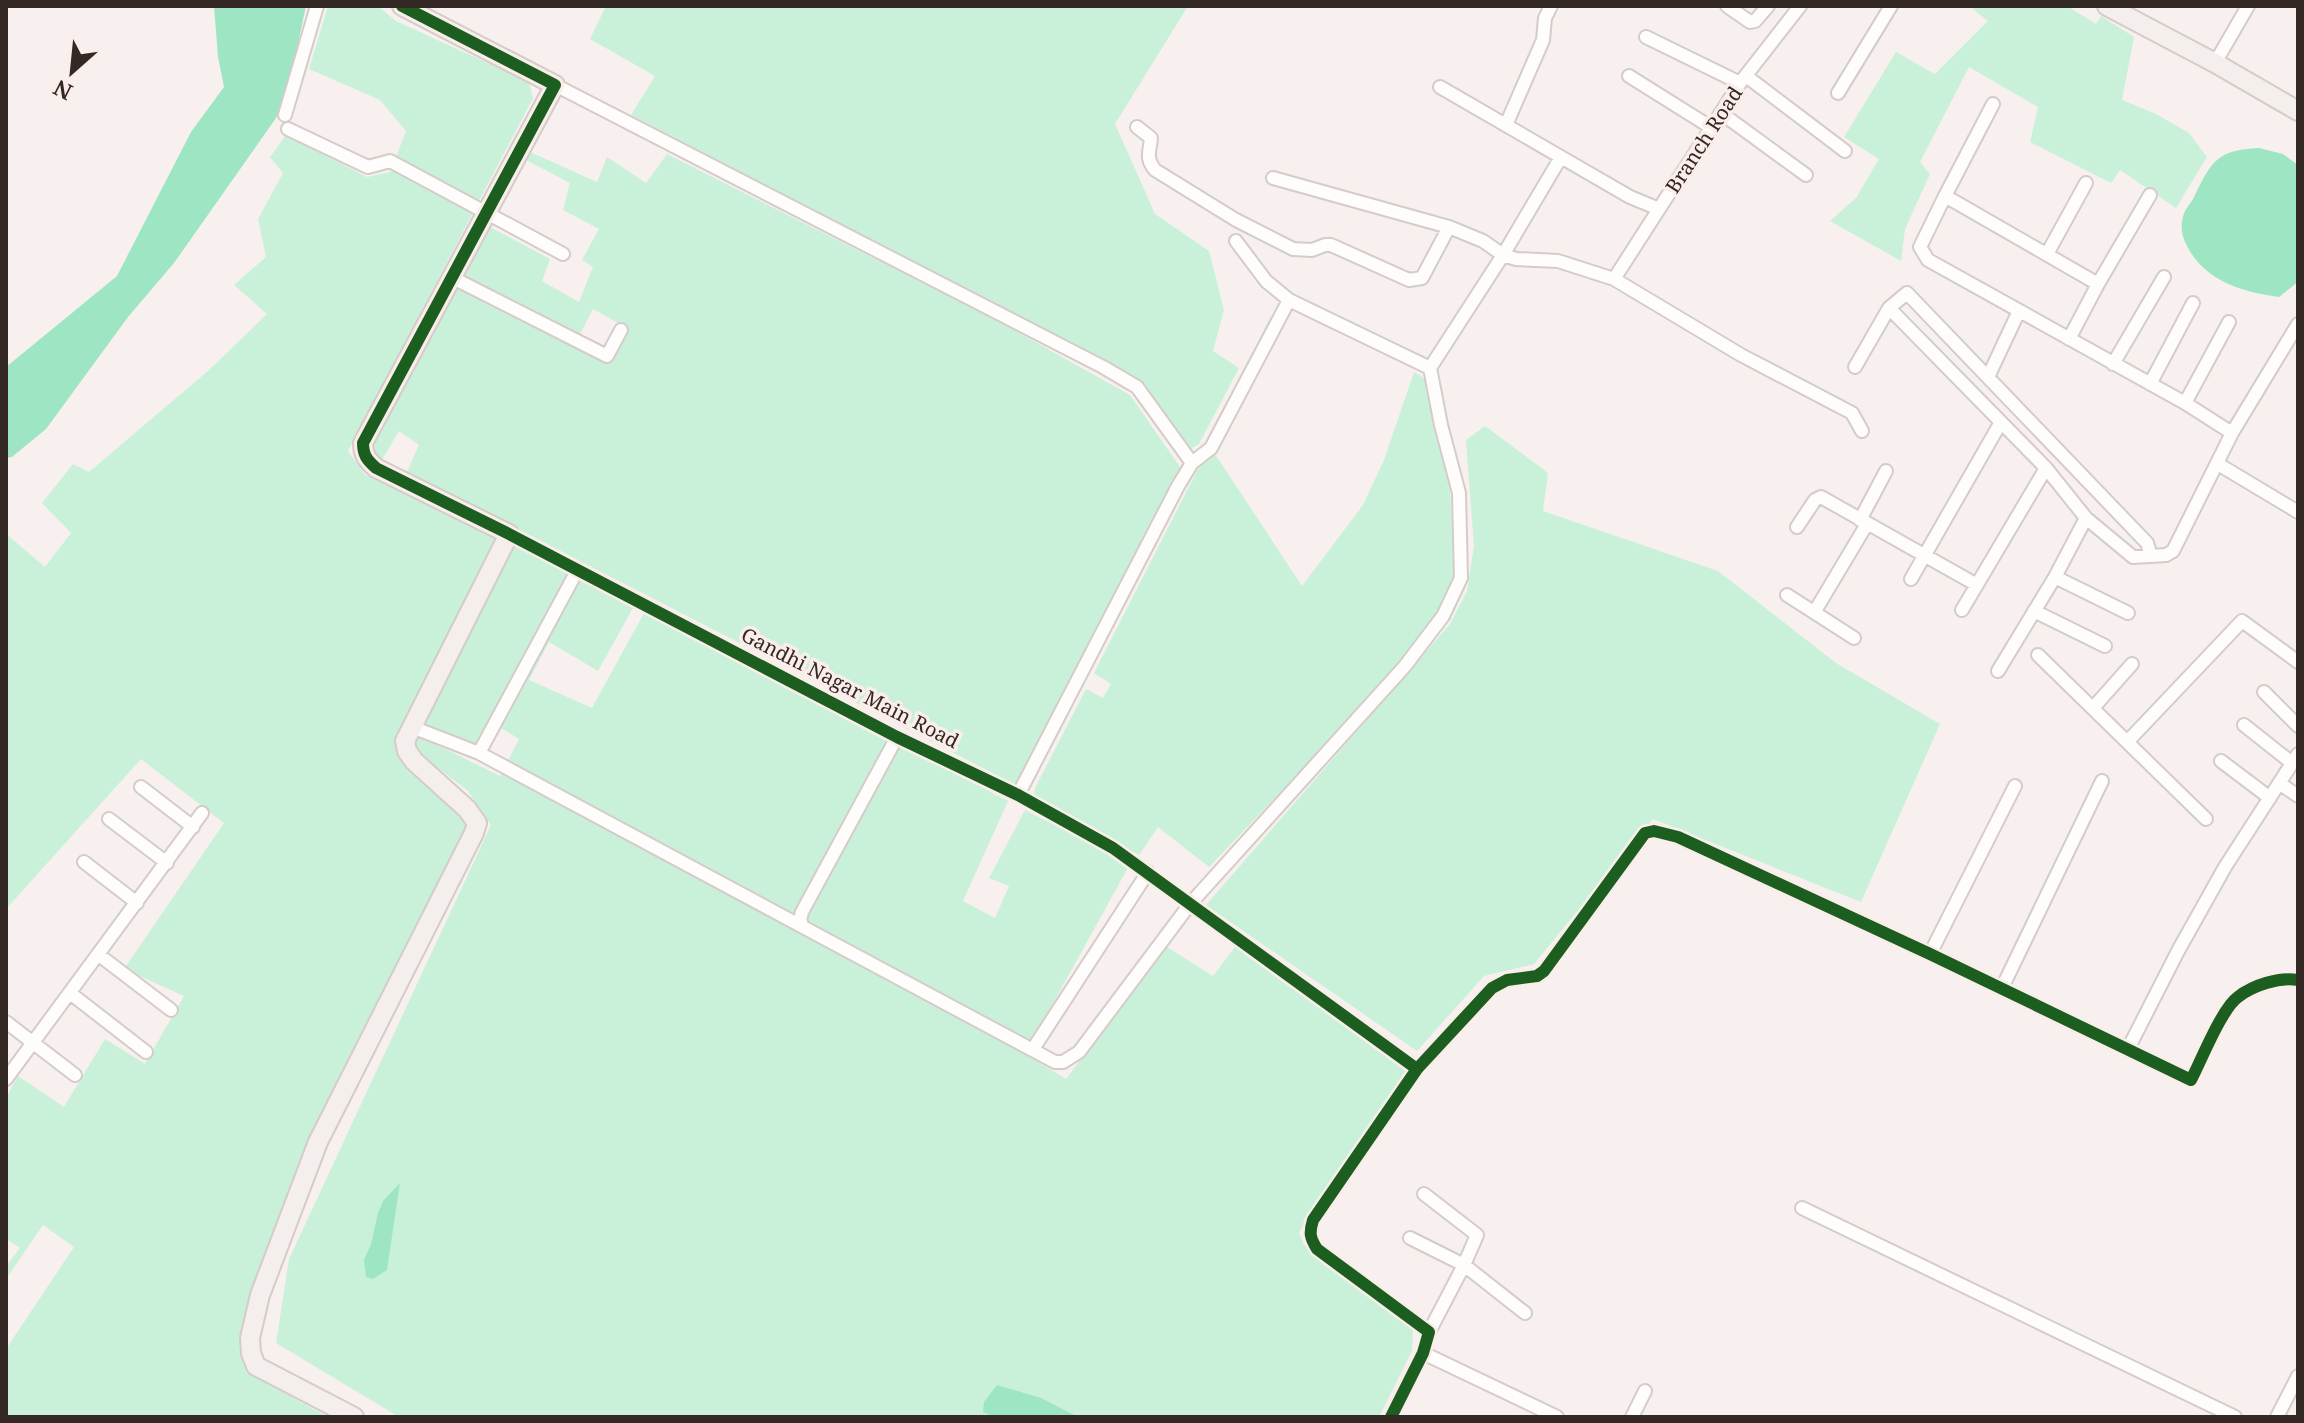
<svg xmlns="http://www.w3.org/2000/svg" width="2304" height="1423" font-family="'Noto Serif',serif">
<style>
.green{fill:#c9f1da}
.water{fill:#9ee6c3}
.lines{fill:none;stroke-linecap:round;stroke-linejoin:round}
.street-casing{stroke:#d5ccc9;stroke-width:16}
.secondary-casing{stroke:#d5ccc9;stroke-width:22}
.street{stroke:#fefdfc;stroke-width:12}
.secondary{stroke:#f4eeec;stroke-width:18}
.cycleway-casing{stroke:#fbeeea;stroke-width:17}
.cycleway{stroke:#1b5e20;stroke-width:12}
.labels{text-anchor:middle;stroke-width:7;stroke-linejoin:round;paint-order:stroke}
.street-label{font-size:20px;fill:#332824;stroke:#fbeeea}
</style>
<rect width="100%" height="100%" fill="#f7f0ee"/>
<path class="green" d="M328,6h50l18,15 133,61 4,16 -185,353 17,24 133,62 -103,207 13,27 57,43 6,12 -38,79 -25,36 -99,202 -66,189 3,40 82,45h-322v-68l68,-102 -31,-22 -37,54v-13l14,-18 -14,-9v-141l12,-22 46,31 41,-68 40,25 39,-68 -60,-27 100,-146 -83,-64 -135,150v-375l39,33 26,-34 -29,-30 31,-39 16,8 119,-101 59,-57 -33,-29 32,-28 -8,-38 25,-46 -13,-16 16,-22 81,42 23,-5 16,-41 -26,-31 -71,-31z
M606,6h582l-73,118 40,90 54,37 15,59 -11,41 26,17 -40,76 -12,7 -54,-75 -502,-261 24,-39 -65,-37z
M1969,6h98l29,18 5,-8 33,21 -12,63 34,14 33,19 18,24 -31,51 -56,-38 -9,13 -81,-41 8,-35 -69,-40 -49,95 10,12 -25,55 -4,32 -71,-40 26,-23 23,-39 -35,-22 52,-85 39,22 53,-53z
M528,151l69,31 10,-25 39,26 21,-29 327,165 136,76 50,72 -164,318 -609,-313 12,-27 -20,-14 -17,29 -9,-5v-12l86,-157 142,71 19,-33 -27,-15 -15,29 -114,-59 26,-52 60,32 -8,22 37,21 14,-35 -11,-7 17,-31 -36,-19 7,-27 -44,-23z
M1414,372l13,8 23,107 5,95 -17,32 -36,51 -193,202 -51,-40 -19,28 -102,-56 -3,-4 1,-7 51,-99 17,9 8,-14 -17,-11 104,-204 17,-15 87,132 61,-81 21,-45z
M1485,426l63,47 -5,38 175,60 118,92 104,61 -79,178 -208,-83 -119,145 -50,12 -67,75 -211,-146 244,-281 17,-33 7,-45 -8,-106z
M515,546l119,60 -36,65 -49,-29 -20,38 63,28 52,-95 364,188 -45,100 32,17 14,-32 -20,-8 36,-68 105,54 -105,190 41,25 101,-132 46,29 22,-29 173,125 -109,160 5,13 109,84 -1,22 -33,66h-980l-123,-74 13,-84 202,-434 -24,-35 -54,-41 6,-13 81,40 19,-37 -18,-11 -12,22 -67,-27z"/>
<path class="water" d="M214,6h92l-13,61 -17,51 -102,145 -46,54 -82,112 -34,28 -6,1v-91l111,-91 74,-144 33,-45 -6,-30z
M2259,148l24,6 15,11v117l-19,15c-37,-5 -74,-16 -92,-51 -5,-9 -7,-19 -4,-30 2,-7 9,-14 12,-21 17,-35 23,-45 64,-47z
M400,1183l-13,87 -14,9 -7,-2 -2,-17 7,-16 7,-31 5,-12z
M997,1385l44,13 37,19h-84l-11,-5 1,-10z"/>
<g class="lines">
<defs>
<path id="street" d="M1727,6l23,16 5,-1 13,-15
M1646,37l94,46
M2215,63l33,-57
M1629,76l83,52
M1746,76l99,75
M555,85l548,282 34,20 55,76
M1440,87l190,110 29,12
M1838,93l53,-87
M1721,113l85,62
M285,115l32,-109
M1506,125l37,-85 2,-22 6,-12
M1137,127l14,11c-1,13 -6,20 4,32l81,50 57,29 19,1 13,-5h6l78,35 13,-2 27,-51
M288,129l80,38 22,-6 173,93
M1273,178l176,49 34,14 20,14 58,-98
M1945,196l48,-92
M1236,241l30,40 23,19 141,68 73,-113 13,4 42,2 56,18 127,76 111,58 10,18
M2047,254l39,-71
M453,278l154,78 14,-26
M1614,279l126,-196 60,-77
M2098,284l52,-89
M1889,308l157,160 40,50 47,39 33,-2 7,-4 59,-118
M2069,339l29,-55 -153,-88 -25,51 8,13 257,143 47,30 66,-109
M2113,364l51,-87
M1855,367l34,-59 18,-15 240,250 4,13
M1988,377l31,-66
M2150,384l43,-81
M2185,403l44,-81
M2218,464l80,48
M1860,520l26,-49
M1797,527l18,-27 6,-3 156,88
M509,534l388,203 121,58 95,53 304,221 -104,151c-4,13 -3,18 4,29l112,83 -6,21 -32,64
M2055,577l73,36
M1911,579l90,-157
M1787,595l67,43
M1962,610l84,-142
M1815,611l52,-87
M2034,611l71,35
M2038,655l168,164
M1998,671l57,-94 31,-59
M2264,692l34,34
M2093,708l39,-44
M2244,725l48,38
M412,727l67,26 324,174
M897,737l-95,175 -2,8 3,7 252,135h8l16,-10 111,-148 215,-238 38,-50 18,-38 -2,-85 -18,-68 -11,-57
M2128,741l114,-120 56,41
M479,753l99,-184
M2221,761l49,37
M2279,783l19,13
M141,787l52,40
M1018,795l160,-309 14,-23 19,-15 78,-148
M109,819l58,44
M84,862l53,41
M1930,954l85,-168
M99,955l72,55
M2002,988l100,-207
M70,993l76,59
M6,1022l69,53
M1033,1049l115,-177
M2128,1049l50,-98 47,-84 73,-113
M1417,1069l75,-81 15,-8 30,-4 7,-5 101,-138 9,-2 24,6 252,117 261,126c10,-19 31,-72 47,-83 15,-12 41,-20 60,-17
M6,1079l196,-266
M1424,1194l53,41 -13,30 -35,67
M1802,1208l433,209
M1410,1238l54,27 61,48
M1423,1353l134,64
M1632,1417l13,-26
M2277,1417l21,-41"/>
<path id="secondary" d="M2107,6l108,57 83,48
M354,1417l-98,-51 -5,-13 -1,-15 10,-43 58,-153 156,-309 3,-10 -10,-14 -53,-48 -7,-10 -2,-10 104,-207 -133,-66c-9,-8 -13,-13 -13,-25l192,-358 -153,-79"/>
</defs>
<use href="#street" class="street-casing"/>
<use href="#secondary" class="secondary-casing"/>
<use href="#street" class="street"/>
<use href="#secondary" class="secondary"/>
<defs>
<path id="cycleway" d="M402,6l153,79 -192,358c0,12 4,17 13,25l133,66 388,203 121,58 95,53 304,221 -104,151c-4,13 -3,18 4,29l112,83 -6,21 -32,64
M1417,1069l75,-81 15,-8 30,-4 7,-5 101,-138 9,-2 24,6 252,117 261,126c10,-19 31,-72 47,-83 15,-12 41,-20 60,-17"/>
</defs>
<use href="#cycleway" class="cycleway-casing"/>
<use href="#cycleway" class="cycleway"/>
</g>
<g class="labels">
<g class="street-label">
<text transform="translate(1704 140) rotate(-57)" y="7">Branch Road</text>
<text transform="translate(850 688) rotate(27)" y="7">Gandhi Nagar Main Road</text>
</g>
</g>
<rect width="2304" height="1423" fill="none" stroke="#332824" stroke-width="16"/>
<g transform="translate(72 72) rotate(207)" stroke="#fbeeea" stroke-width="6" paint-order="stroke">
<path d="M0-6L14 30L0 20L-14 30Z" fill="#332824"/>
<text y="-12" font-size="22" font-weight="bold" text-anchor="middle" fill="#332824">N</text>
</g>
</svg>
